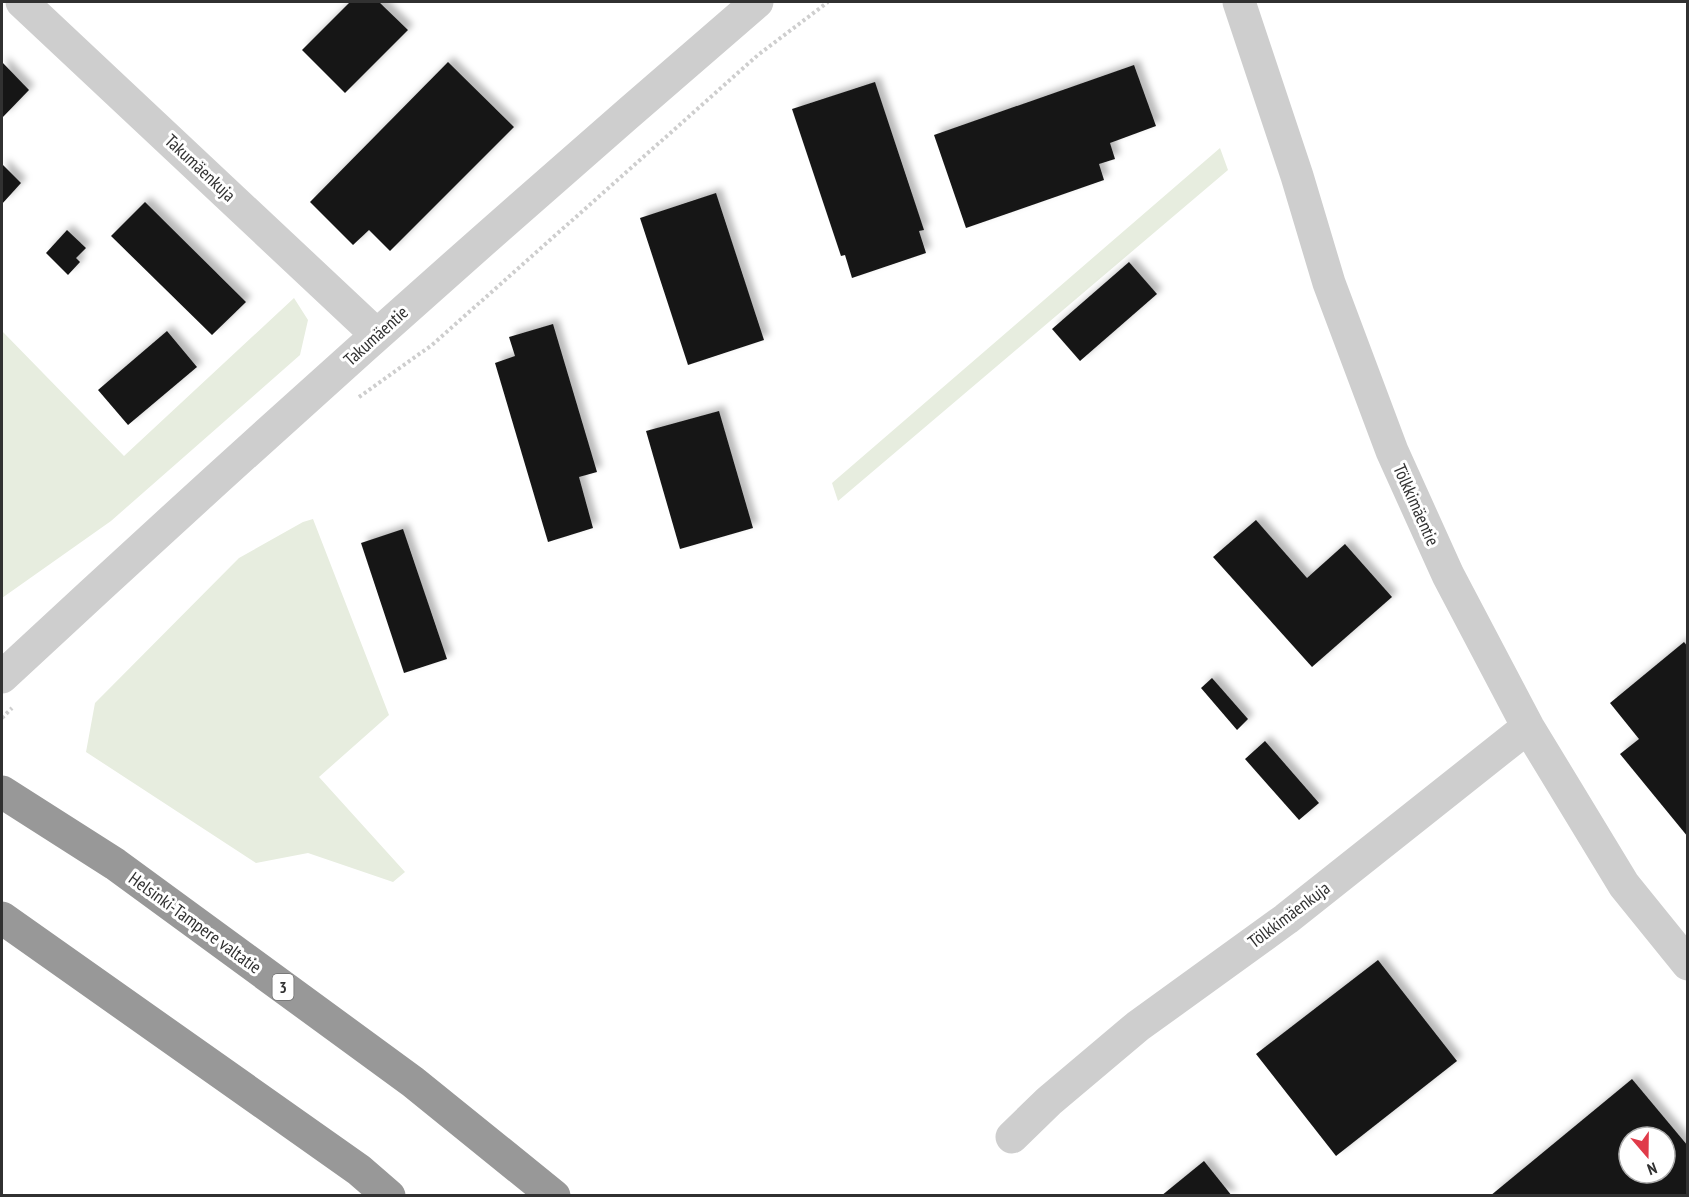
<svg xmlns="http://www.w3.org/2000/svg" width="1689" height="1197" font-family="'PT Sans Narrow',sans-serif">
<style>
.green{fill:#e7eddf}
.building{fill:#181818;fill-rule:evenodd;filter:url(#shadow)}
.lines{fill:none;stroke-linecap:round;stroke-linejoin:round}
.path{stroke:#cecece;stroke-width:4;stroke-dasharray:3 3;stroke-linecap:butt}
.minor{stroke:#cecece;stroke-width:33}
.highway{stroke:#989898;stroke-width:33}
.labels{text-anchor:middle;stroke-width:6;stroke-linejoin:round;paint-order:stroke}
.shield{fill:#fff;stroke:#6f6f6f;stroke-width:1.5}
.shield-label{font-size:16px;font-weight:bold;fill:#313131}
.street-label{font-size:18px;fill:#313131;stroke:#fff}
</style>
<defs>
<filter id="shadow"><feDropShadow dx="5.5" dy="-5.5" stdDeviation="3" flood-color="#0004"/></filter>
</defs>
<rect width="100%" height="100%" fill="#fff"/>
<path class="green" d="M1220,148l8,22 -390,331 -6,-18z
M294,298l14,22 -8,35 -189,166 -109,77v-267l122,125z
M313,519l76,196 -70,62 86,95 -12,10 -85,-29 -52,10 -170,-111 9,-49 144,-145 64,-36z"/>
<path class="building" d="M350,2h29l29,28 -63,63 -43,-43z
M2,62l27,28 -27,28z
M448,62l66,65 -124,124 -21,-21 -16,15 -43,-43z
M1134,65l22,61 -46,17 5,16 -16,5 5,16 -138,48 -32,-93z
M875,82l49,148 -5,1 7,22 -74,25 -7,-23 -4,1 -49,-147z
M2,164l19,19 -19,21z
M716,193l48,147 -76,25 -48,-147z
M145,202l101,100 -34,33 -101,-99z
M67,230l19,18 -10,10 4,4 -12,13 -22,-22z
M1129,262l28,32 -77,67 -28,-32z
M553,324l44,148 -18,5 14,51 -45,14 -53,-179 20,-7 -6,-19z
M167,331l30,36 -69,58 -30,-35z
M719,411l34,117 -73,21 -34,-118z
M1256,520l51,58 38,-34 47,53 -80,70 -99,-110z
M403,529l44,130 -43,14 -43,-130z
M1684,642l4,5v190l-68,-83 19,-15 -29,-36z
M1212,678l36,41 -11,11 -36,-42z
M1265,741l54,62 -20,17 -54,-61z
M1378,960l79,101 -121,95 -80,-102z
M1632,1079l56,67v50h-198zM1629,1137h36v36h-36z
M1204,1161l28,35h-71z"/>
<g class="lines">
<path class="path" d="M359,397l73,-52 326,-290 70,-53
M2,718l10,-10"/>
<path class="minor" d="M22,2l355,333
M1239,2l58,174 32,107 63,168 56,124 80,152 96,158 64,79
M2,677c247,-230 499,-455 755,-675
M1012,1137l37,-36 89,-75 148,-107 242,-192"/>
<path class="highway" d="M2,792l113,72 298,218 141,114
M2,918l357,252 30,26"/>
</g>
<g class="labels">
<rect class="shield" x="272.5" y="974" width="21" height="26" rx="4.5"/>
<g class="shield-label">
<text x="283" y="993">3</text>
</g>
<g class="street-label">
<text transform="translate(200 168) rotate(43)" y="6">Takumäenkuja</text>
<text transform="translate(376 336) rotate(-42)" y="6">Takumäentie</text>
<text transform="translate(1416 505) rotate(66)" y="6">Tölkkimäentie</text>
<text transform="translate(1289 915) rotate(-37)" y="6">Tölkkimäenkuja</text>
<text transform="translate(195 923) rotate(36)" y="6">Helsinki-Tampere valtatie</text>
</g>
</g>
<rect width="1689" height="1197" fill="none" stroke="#313131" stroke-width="6"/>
<g transform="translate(1647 1155) rotate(160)"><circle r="28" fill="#ffffff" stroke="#adadad" stroke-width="1.5"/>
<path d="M0-4.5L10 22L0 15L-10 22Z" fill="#e03a49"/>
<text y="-9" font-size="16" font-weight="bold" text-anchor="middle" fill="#313131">N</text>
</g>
</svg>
